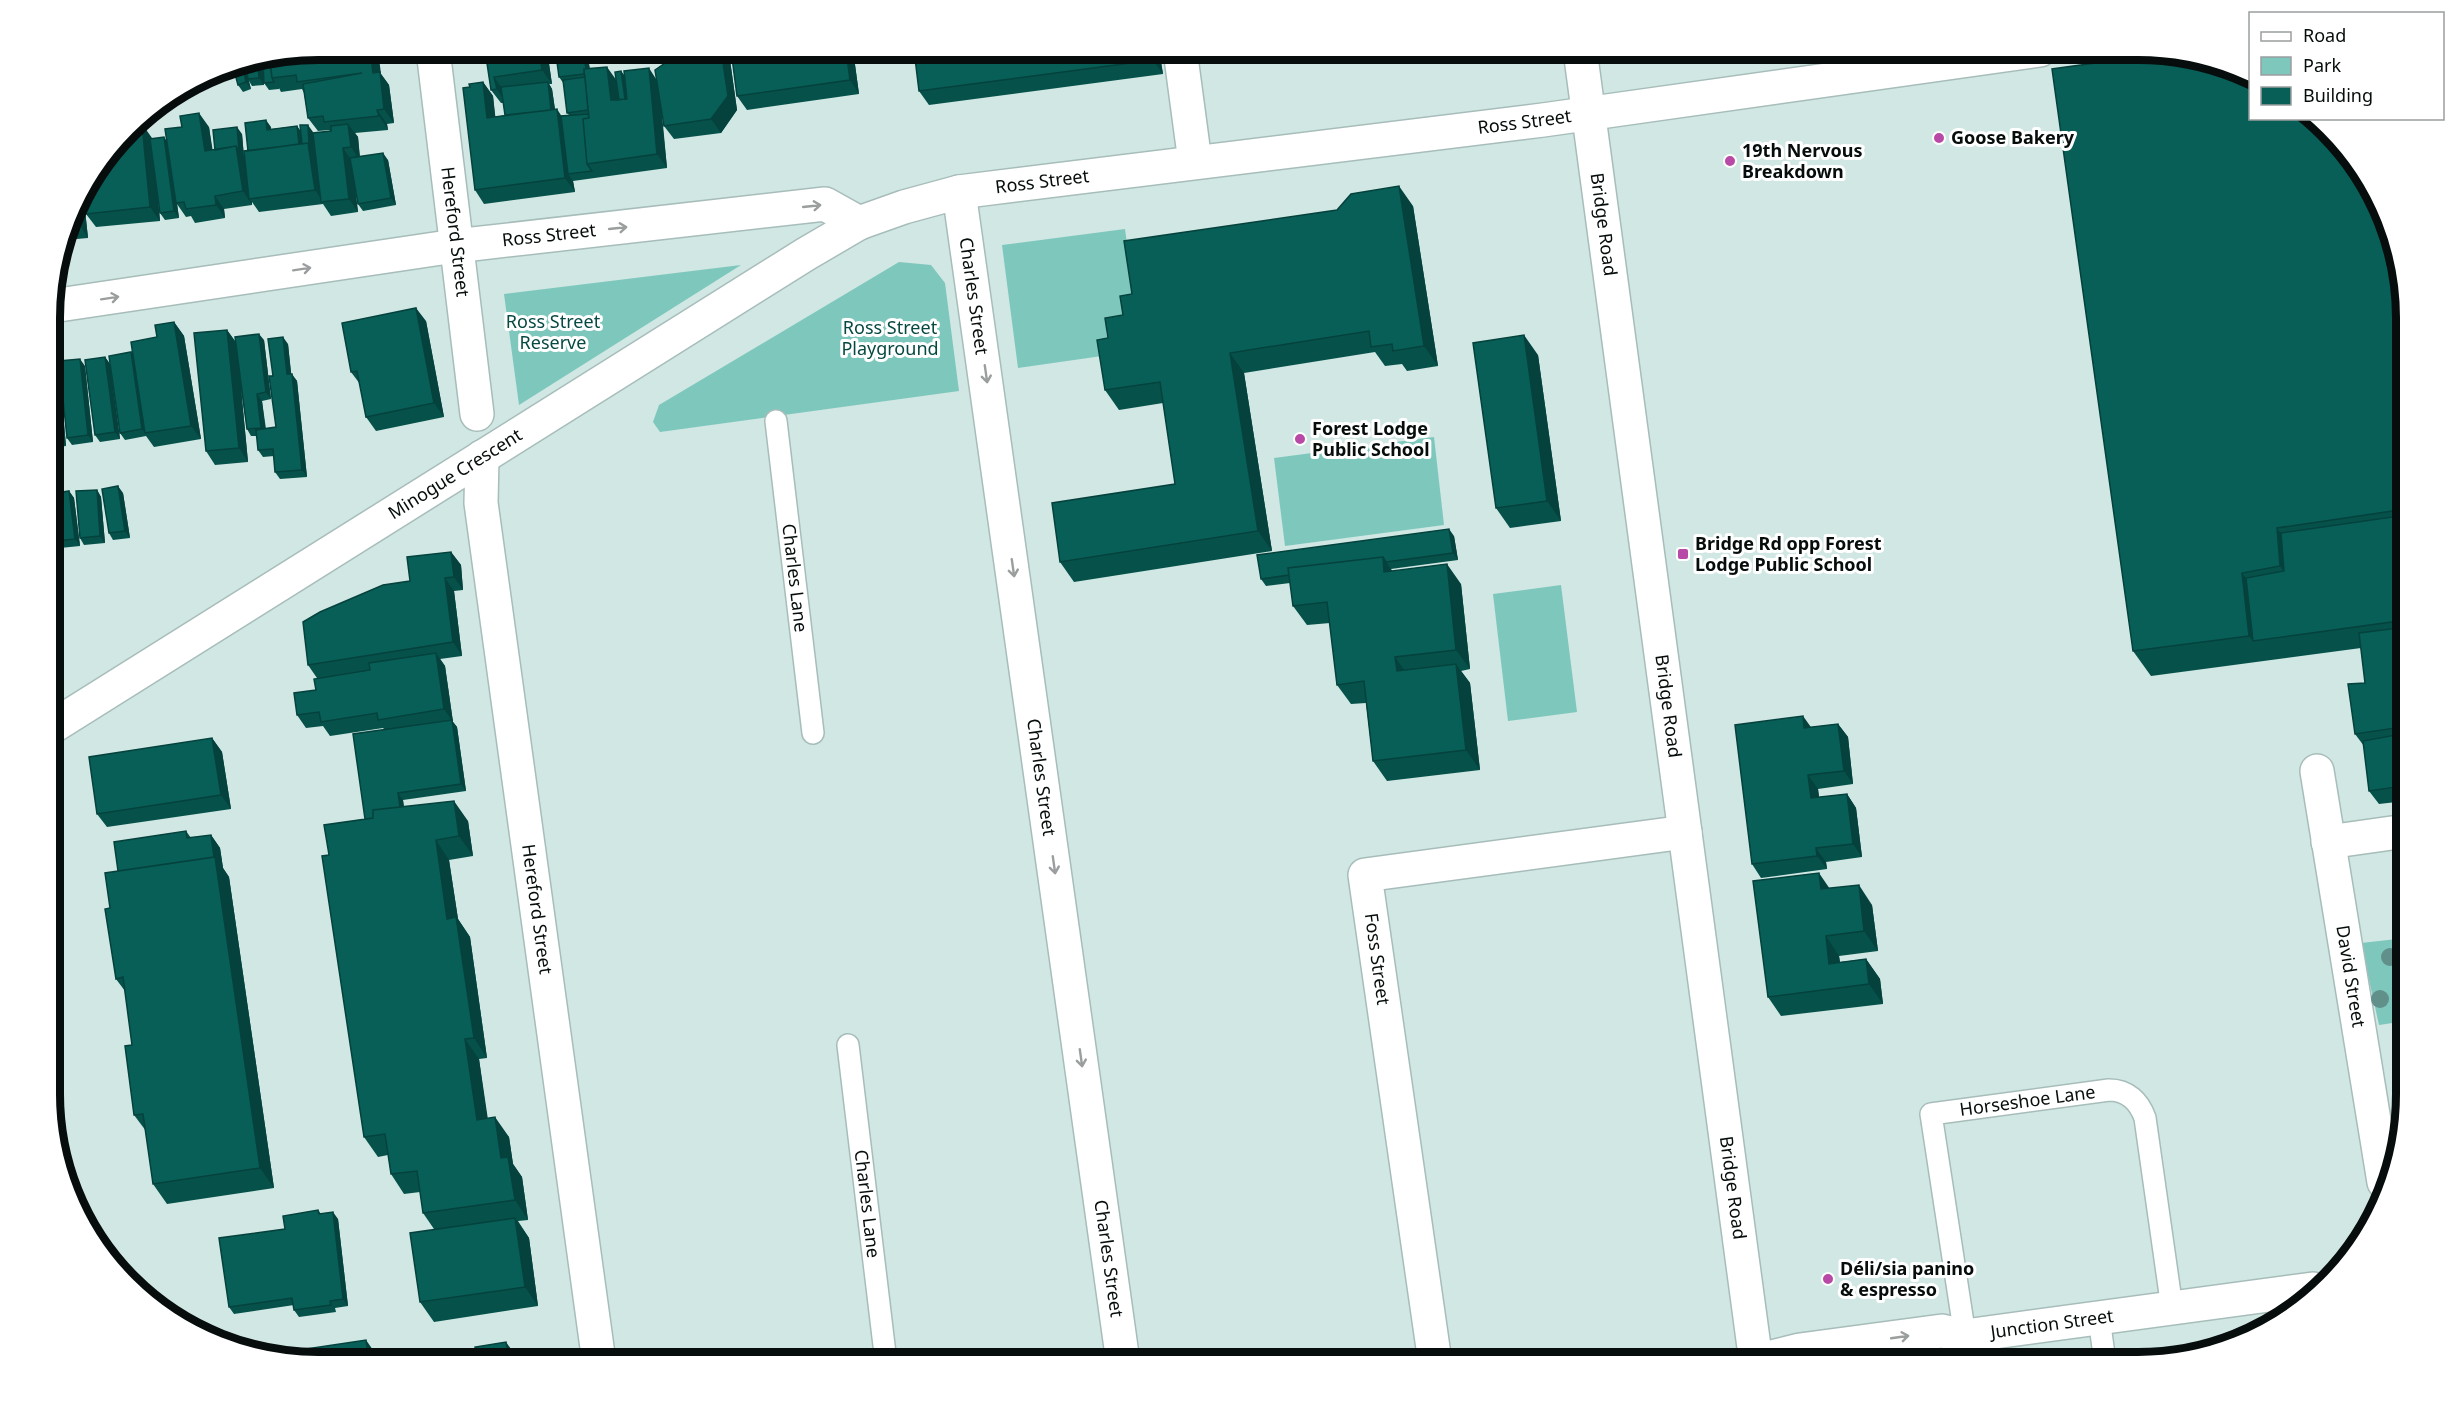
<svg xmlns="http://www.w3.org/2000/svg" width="2456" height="1412" font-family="'Noto Sans',sans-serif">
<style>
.green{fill:#7ec7bd}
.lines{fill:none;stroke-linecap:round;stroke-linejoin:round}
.service-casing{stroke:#a7bdba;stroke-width:24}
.minor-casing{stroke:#a7bdba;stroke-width:36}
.primary-casing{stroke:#a7bdba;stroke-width:36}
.service{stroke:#fff;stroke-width:21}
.minor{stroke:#fff;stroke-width:33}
.primary{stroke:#fff;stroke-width:33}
.tree{fill:#61908a}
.wall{fill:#06524b}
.shaded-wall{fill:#05423d}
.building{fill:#075f57;stroke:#05423d;stroke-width:1.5}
.oneway{stroke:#9b9e9e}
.poi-dot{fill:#b949a6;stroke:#fff;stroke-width:2}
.labels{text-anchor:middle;stroke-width:6;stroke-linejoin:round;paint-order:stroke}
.street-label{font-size:18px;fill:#060d0c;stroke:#fff}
.poi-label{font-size:18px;font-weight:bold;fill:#060d0c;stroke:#fff;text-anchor:start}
.park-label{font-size:18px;fill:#064942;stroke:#fff}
.rim{fill:none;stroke:#060d0c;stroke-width:8}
</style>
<rect width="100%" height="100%" fill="#d0e7e3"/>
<path class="green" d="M1125,229l11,82 -10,14 -20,3 3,27 -91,13 -16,-123z
M899,262l32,3 14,18 14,108 -299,41 -7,-10 6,-17z
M741,265l-222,140 -15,-111z
M1434,437l10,88 -159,21 -11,-88z
M1561,585l16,127 -69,9 -15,-127z
M2406,938v83l-27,4 -18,-82z"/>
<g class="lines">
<defs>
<g id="service">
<path id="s1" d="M776,421l37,312"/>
<path id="s2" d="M848,1045l38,317"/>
<path d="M2099,1318l6,44"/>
<path d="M1987,1333l5,29"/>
<path id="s3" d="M1965,1336l-34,-222 178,-24c18,0 30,11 36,28l27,190"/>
</g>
<g id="minor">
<path id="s4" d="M433,50l44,364"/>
<path d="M1180,50l15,112"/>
<path id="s5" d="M959,192l164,1170"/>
<path id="s6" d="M52,306l403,-60 370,-42 34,19"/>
<path id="s7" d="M482,457l-1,46 118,859"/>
<path id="s8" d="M2317,771l67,411"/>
<path d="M2328,842l78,-11"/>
<path id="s9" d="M1756,1361l44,-11 142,-19 23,5 348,-47"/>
<path d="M1435,1362l-70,-487 320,-43"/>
</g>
<g id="primary">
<path id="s10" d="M1580,50l176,1312"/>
<path id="s11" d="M52,727l754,-473 53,-31 45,-16 55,-15 584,-72 497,-70"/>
</g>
</defs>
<use href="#service" class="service-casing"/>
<use href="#minor" class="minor-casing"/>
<use href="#primary" class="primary-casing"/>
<use href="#service" class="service"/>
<use href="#minor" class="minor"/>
<use href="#primary" class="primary"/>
</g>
<g class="tree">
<circle cx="2390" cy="957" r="9"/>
<circle cx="2380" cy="999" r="9"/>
</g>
<path class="wall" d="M318,50l63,24 8,11 5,38 -7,1 1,6 -33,3 3,4 2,20 28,3 8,45 -33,6 -5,-7 -3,-15 3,23 -27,4 -8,-12 -64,8 -7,-10v3l-28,4 1,9 -30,5 -4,-7 -5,1 -9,-13 2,14 -14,2 -5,-7 -3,-26 3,34 -64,6 -10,-13 56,-90 10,15 15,3 42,-15 3,23h3l27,-16 2,23 1,1 3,-7 23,-24v2l26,-3 4,6h12v1l17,-2 -1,-1 -11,1 -10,-13 -4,-25 -2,-4 -21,3 -2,-4v1l-10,1 -5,-7 -1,-18 -3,-4z
M485,50h62l5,34h-3l3,5 3,20 6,7 8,-1 -2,-2 -3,-29 -5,-7 25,-20 5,7 1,5 26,11 5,-9 3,4 33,4 27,-29h45h-2l2,3 8,57 -16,23 -47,6 -10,-13 -3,-23 6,65 -94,13 2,11 -91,12 -9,-14 -5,-103 13,-5 10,14 2,21 10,-2 -2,-12h-2l-10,-13z
M583,50h31v10l-26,1 -5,-7z
M731,50h122l6,44 -112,16 -10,-14z
M914,50h245l4,24 -234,31 -10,-14z
M258,64l5,7 1,14 -12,1 -3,-5 2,8 -8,3 -5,-7 5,-17 4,7z
M83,191l5,47 -23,2 12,-41z
M1413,206l25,160 -31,5 -5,-7 -17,2 -10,-14 -131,21 28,178 -198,31 -14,-20 115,-78 -12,-81 -44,7 -14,-20 3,-52 15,-23 9,-21 205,-84z
M2406,300v506l-1,-5 -26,3 -10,-13 -5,-45 -9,-12 10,-51 -4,-35 -210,28 -18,-25z
M426,321l18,96 -68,14 -10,-14 -6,-33 -9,-12z
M174,322l10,14 17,103 -47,8 -8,-11 -21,4 -5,-7 12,-78 25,-18z
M227,330l8,11 29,-1 7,59 -9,2 4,28 10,-2 -3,-51 15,-32 3,30 6,7 10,96 -27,2 -5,-7 -1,-16 -11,1 -5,-7 -1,-14h-6l-4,-7 -6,-39 7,72 -33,3 -9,-14z
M1538,355l23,166 -51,7 -14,-20z
M105,357l5,7 10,75 -20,3 -5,-7z
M85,366l8,76 -21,3 -5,-7z
M52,368l8,11 6,67 -14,2z
M97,490l4,7 4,46 -21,2 -4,-7z
M69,491l5,7 6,48 -20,2 -4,-7z
M123,493l7,45 -17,2 -4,-7z
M1454,536l4,24 -67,9 1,2 69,13 9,85 -9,2 9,12 10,87 -93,11 -14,-20 -7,-58 -15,1 -14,-19 -7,-62 -23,2 -14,-19 -3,-23 -24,3 -5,-7z
M451,552l10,13 2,25 -9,1 8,65 -22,3 5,7 8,56 4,5 9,64 -63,9 1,7 64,14 5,35 -24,4 9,59 12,18 17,121 -8,1 8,59 22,19 4,27 9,13 6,43 -10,1 11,17 9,68 -104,16 -14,-20 14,-73 -11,-16 -3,-21 -16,2 -13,-20 -3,-19 -10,2 -14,-20 -35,-282 36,-36 20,-89 -2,-2 -53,8 -7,-10 -17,2 -9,-13 19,-25 1,-12 -9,-13 102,-84z
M1838,724l10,13 5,47 -35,5 1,8 28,-3 9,14 6,49 -36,5 1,7 -66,9 -9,-14 59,-137z
M212,738l10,14 9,57 -124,18 -10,-13z
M186,831l5,7 20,-3 9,13 3,20 6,9 45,311 -107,16 -14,-20 -7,-53 -12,-16 -2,-70 -7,-54 -9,-12 -6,-71 8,-37z
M1830,888l42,17 6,46 -39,5 1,6 26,-3 14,20 3,25 -102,12 -13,-19z
M318,1210l3,4 17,5 10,87 -13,2 1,4 -37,5 -5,-7v-5l-60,9 -5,-7 56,-78z"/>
<path class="shaded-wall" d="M370,50h8l3,24 8,11 5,38 -10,-14 -11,-36z
M539,50h8l5,34 -10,-14z
M610,50h4v10l-5,-7z
M721,50h6l2,3 8,57 -16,23 -10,-14z
M846,50h7l6,44 -9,-14z
M1152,50h7l4,24 -10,-14z
M584,57l5,7 2,17 -5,-7z
M258,64l5,7 1,14 -5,-7z
M607,67l10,14 3,33 -9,-14z
M243,68l5,7v4l3,10 -5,-7z
M649,68l9,14 9,86 -10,-14z
M621,71l5,7v26z
M494,77l10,14 2,12 -9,-14z
M483,82l10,14 4,35 -10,-13z
M548,82l4,7 5,35 -5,-7z
M557,109l9,14 2,51 5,7 2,11 -10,-14z
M377,110l10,14 1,6 -9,-14z
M199,113l10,14 6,38 -10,-14z
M266,120l5,7 1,10 -5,-7z
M142,124l10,14 8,83 -10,-14z
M348,124l10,13 2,24 -9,-14z
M308,125l5,7 1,19 4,6 5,45 -8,-12 -7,-47z
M297,126l5,7 1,16 -3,2z
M237,127l5,7 2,23 -5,-7z
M164,137l5,7 10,74 -5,-7z
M236,146l10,14 3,39 3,3v3l-9,-14z
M343,148l9,13 6,51 -9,-13z
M383,153l5,7 8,45 -5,-7z
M1399,186l14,20 25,160 -14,-20z
M83,191l5,47 -9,-14 -3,-21 1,-4z
M215,196l9,13 1,9 -9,-13z
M416,308l10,13 18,96 -10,-14z
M174,322l10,14 17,103 -10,-13z
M227,330l10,14 11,118 -9,-14z
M259,334l5,6 7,59 -5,-7z
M1524,335l14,20 23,166 -14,-20z
M283,337l5,7 4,37 -5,-7z
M131,352l5,7 9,74 -3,-4z
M1230,353l14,20 28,178 -14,-20z
M105,357l5,7 10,75 -5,-7z
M80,359l5,7 8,76 -5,-7z
M52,368l8,11 6,67 -10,-13 -4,-49z
M292,374l5,7 10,96 -5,-7z
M257,394l5,7 4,34 -5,-7z
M118,486l5,7 7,45 -5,-7z
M97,490l4,7 4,46 -5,-7z
M69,491l5,7 6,48 -5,-7z
M52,521l3,28 -3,-5z
M2277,528l18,25 3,38 -18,-25z
M1449,529l5,7 4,24 -5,-7z
M451,552l10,13 2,25 -9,-13z
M1383,557l13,20 -12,-5z
M1447,564l14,20 9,85 -14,-19z
M2242,573l18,25 -7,43 -4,-5z
M445,578l9,13 8,65 -9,-14z
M436,653l9,13 8,56 4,5 9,64 -5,-7 -9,-63 -8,-12z
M1395,657l14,20 -12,-6z
M1456,664l14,19 10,87 -14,-20z
M1803,716l10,14 -9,-2z
M1838,724l10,13 5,47 -9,-13z
M212,738l10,14 9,57 -10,-14z
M1808,775l10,14 3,23 -10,-14z
M398,793l5,7 3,25 -5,-7z
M1847,794l9,14 6,49 -9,-13z
M454,801l14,20 5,35 -14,-20z
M211,835l9,13 3,20 6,9 45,311 -14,-20z
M436,840l13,20 9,59 12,18 17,121 -13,-20 -27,-119z
M1816,848l10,14 1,7 -10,-13z
M1819,873l13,19 -11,-3z
M1859,885l13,20 6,46 -14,-20z
M1826,936l13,20 4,27 -14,-19z
M1866,959l14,20 3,25 -14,-20z
M465,1039l14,20 12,81 -14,-20z
M495,1117l14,20 4,27 9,13 6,43 -13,-20 -14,-42z
M333,1212l5,7 10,87 -5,-7z
M515,1218l14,20 9,68 -13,-19z
M366,1340l14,20v2h-11z
M506,1342l14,20h-11z"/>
<path class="building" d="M318,50h52l3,23 7,-1 4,37 -7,1 2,6 -55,6 -1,-6 -15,2 -5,-34 59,-11 -65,9 -1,-7 -24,3 -2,-19z
M485,50h54l3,20 -48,7 3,12 -6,1z
M583,50h27l-1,3 -26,1z
M684,50h37l7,46 -17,23 -47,7 -9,-56z
M731,50h115l4,30 -113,16z
M914,50h238l1,10 -234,31z
M2168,53l40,6 42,18v41h57l54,51 31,63 14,68v209l-129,19 3,38 -38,7 7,63 -116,15 -81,-582z
M584,57l2,12h-2v5l-25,3 -2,-15z
M258,64l1,14 -11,1 -2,-14z
M270,64l2,14 2,4 -10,1 -1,-18z
M607,67l4,33 16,-1 -3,-28 25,-3 8,86 -70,10 -4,-45 6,-1 -5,-49z
M243,68l3,14 -8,3 -4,-15z
M621,71l4,28 -6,1 -4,-28z
M585,77l3,33 -21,3 -4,-33z
M483,82l4,36 70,-9 8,69 -90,12 -12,-102 7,-1 -1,-3z
M548,82l3,28 -46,5 -4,-28z
M199,113l6,38 31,-5 7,45 -28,5 1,9 -30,4 -2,-7 -8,1 -11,-74 17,-2 -2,-11z
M588,114l1,4 -6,1 4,45 5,7 -24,3 -7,-58z
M266,120l1,10 30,-4 2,18 -51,7 -3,-28z
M142,124l8,83 -64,7 -2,-23 20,-27h4l-1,-4 27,-35z
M348,124l3,23 -8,1 6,51 -28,3 -8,-69 18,-2v-5z
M300,125h8l1,19 -1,-1 -6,1z
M237,127l2,23 -3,-4 -21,4 -2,-20z
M164,137l10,74 -14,2 -10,-74z
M308,143l7,47 -66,9 -5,-48z
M383,153l8,45 -33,6 -8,-46z
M1399,186l25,160 -31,5 -1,-7 -21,3 -2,-16 -139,22 28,178 -198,31 -8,-59 123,-19 -15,-102 -55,8 -8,-50 11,-2 -3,-20 18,-3 -3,-19 12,-2 -8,-53 213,-31 14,-16z
M76,203l3,21 -9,1z
M416,308l18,95 -68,14 -9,-46 -6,1 -9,-49z
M174,322l17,104 -46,7 -14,-91 26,-5 -2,-12z
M227,330l12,118 -33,3 -12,-118z
M259,334l7,58 -9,2 4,34 -14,1 -12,-92z
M1524,335l23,166 -51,7 -23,-165z
M283,337l4,37h5l10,96 -27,2 -2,-23 -15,1 -2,-20 20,-3 -7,-51h4l-5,-37z
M131,352l11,77 -22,4 -11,-77z
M105,357l10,75 -20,3 -10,-75z
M80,359l8,76 -21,3 -8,-77z
M52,384l4,49h-4z
M118,486l7,45 -16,2 -7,-44z
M97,490l3,46 -20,2 -4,-47z
M69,491l6,48 -19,2 -4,-32v-15z
M2406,515v105l-153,21 -7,-63 38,-7 -3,-38z
M1449,529l4,24 -67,9 -3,-5 -95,11 1,7 -28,4 -4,-24z
M451,552l3,25 -9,1 8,64 -145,23 -5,-43 17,-10 63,-27 27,-4 -3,-24z
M1383,557l1,15 63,-8 9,86 -61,7 2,14 59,-7 10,86 -93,11 -9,-80 -27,4 -10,-83 -34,4 -5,-38z
M2406,627v179l-3,-20 -34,5 -6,-50 33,-6 -1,-7 -40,6 -7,-50 17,-1 -6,-50z
M436,653l8,56 -66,11 -1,-7 -56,9 -2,-10 -22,3 -3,-22 22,-3 -2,-11 56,-9 -1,-7z
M1803,716l1,12 34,-4 6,47 -36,4 3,23 36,-4 6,50 -37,4 1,8 -65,8 -17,-139z
M452,720l9,64 -63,9 2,14 -27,3v8l-8,1 -12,-85z
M212,738l9,57 -124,19 -8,-57z
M454,801l5,35 -23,4 11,79 9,-2 18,121 -9,1 12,81 18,-3 6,41 7,-1 7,43 -92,13 -6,-42 -26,3 -6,-40 -21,3 -42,-281 7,-1 -5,-30 49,-7v-8z
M186,831l1,7 24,-3 3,22 -96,14 -4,-29z
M215,857l45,311 -107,16 -10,-70 -9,1 -9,-69 7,-1 -9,-68 -7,2 -11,-70 5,-1 -5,-35z
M1819,873l2,16 38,-4 5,46 -38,5 3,28 37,-5 3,25 -101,13 -15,-116z
M318,1210l1,4 14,-2 10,87 -13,2 1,4 -37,5 -2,-12 -63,9 -10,-69 66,-9 -2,-13z
M515,1218l10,69 -105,15 -10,-69z
M366,1340l3,22h-51l-30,-4 5,-7z
M506,1342l3,20h-72l40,-5 -2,-10z"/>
<defs><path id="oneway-shaft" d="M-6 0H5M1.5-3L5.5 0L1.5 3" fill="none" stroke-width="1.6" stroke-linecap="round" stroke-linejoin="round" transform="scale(1.5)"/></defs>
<g class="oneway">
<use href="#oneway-shaft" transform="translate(812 206) rotate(-6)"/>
<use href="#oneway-shaft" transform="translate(618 228) rotate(-6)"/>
<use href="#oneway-shaft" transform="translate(302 269) rotate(-9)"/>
<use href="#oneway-shaft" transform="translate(110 298) rotate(-9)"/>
<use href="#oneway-shaft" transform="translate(986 374) rotate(82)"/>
<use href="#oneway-shaft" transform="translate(1013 568) rotate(82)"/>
<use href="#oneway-shaft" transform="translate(1054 865) rotate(82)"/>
<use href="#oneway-shaft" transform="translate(1081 1058) rotate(82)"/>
<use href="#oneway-shaft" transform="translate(1900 1337) rotate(-8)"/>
</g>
<g class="poi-dot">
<circle cx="1939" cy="138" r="6"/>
<circle cx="1730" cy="161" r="6"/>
<circle cx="1300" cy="439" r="6"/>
<rect x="1677" y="548" width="12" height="12" rx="3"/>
<circle cx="1828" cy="1279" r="6"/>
</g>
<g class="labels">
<g class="street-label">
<text dy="6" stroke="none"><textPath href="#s11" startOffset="1626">Ross Street</textPath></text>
<text dy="6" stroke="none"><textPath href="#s11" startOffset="1140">Ross Street</textPath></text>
<text dy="6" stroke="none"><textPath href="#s10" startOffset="176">Bridge Road</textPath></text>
<text dy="6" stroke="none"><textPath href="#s4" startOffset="183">Hereford Street</textPath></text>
<text dy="6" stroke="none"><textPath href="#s6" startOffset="502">Ross Street</textPath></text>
<text dy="6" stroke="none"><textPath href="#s5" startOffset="105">Charles Street</textPath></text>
<text dy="6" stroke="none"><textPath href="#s11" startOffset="476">Minogue Crescent</textPath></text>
<text dy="6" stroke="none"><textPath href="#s1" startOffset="158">Charles Lane</textPath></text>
<text dy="6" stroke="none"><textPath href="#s10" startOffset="662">Bridge Road</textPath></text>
<text dy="6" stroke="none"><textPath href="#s5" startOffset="591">Charles Street</textPath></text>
<text dy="6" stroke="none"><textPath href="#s7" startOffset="456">Hereford Street</textPath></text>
<text transform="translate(1377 959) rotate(82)" y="6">Foss Street</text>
<text dy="6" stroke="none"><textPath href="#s8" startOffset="208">David Street</textPath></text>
<text dy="6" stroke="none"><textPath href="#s3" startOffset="322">Horseshoe Lane</textPath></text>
<text dy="6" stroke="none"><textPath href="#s10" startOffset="1148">Bridge Road</textPath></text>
<text dy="6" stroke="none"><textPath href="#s2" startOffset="160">Charles Lane</textPath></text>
<text dy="6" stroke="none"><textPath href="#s5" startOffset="1077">Charles Street</textPath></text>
<text dy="6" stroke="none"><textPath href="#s9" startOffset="300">Junction Street</textPath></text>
</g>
<g class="poi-label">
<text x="1951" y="144">Goose Bakery</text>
<text x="1742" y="157">19th Nervous<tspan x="1742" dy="21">Breakdown</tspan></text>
<text x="1312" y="435">Forest Lodge<tspan x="1312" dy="21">Public School</tspan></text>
<text x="1695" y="550">Bridge Rd opp Forest<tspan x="1695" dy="21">Lodge Public School</tspan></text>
<text x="1840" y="1275">Déli/sia panino<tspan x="1840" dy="21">&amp; espresso</tspan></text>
</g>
<g class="park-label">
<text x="553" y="328">Ross Street<tspan x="553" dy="21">Reserve</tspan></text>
<text x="890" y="334">Ross Street<tspan x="890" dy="21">Playground</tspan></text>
</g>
</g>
<path d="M0 0H2456V1412H0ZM318 60H2138A258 258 0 0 1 2396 318V1094A258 258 0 0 1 2138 1352H318A258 258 0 0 1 60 1094V318A258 258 0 0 1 318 60Z" fill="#fff" fill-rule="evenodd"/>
<path class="rim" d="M318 60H2138A258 258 0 0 1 2396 318V1094A258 258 0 0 1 2138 1352H318A258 258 0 0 1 60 1094V318A258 258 0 0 1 318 60Z"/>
<rect x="2249" y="12" width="195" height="108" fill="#ffffff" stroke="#9b9e9e" stroke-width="1.5"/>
<rect x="2261" y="32" width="30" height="9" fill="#ffffff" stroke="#9b9e9e" stroke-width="1.5"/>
<text x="2303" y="42" font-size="18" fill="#060d0c">Road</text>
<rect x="2261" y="57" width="30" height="18" fill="#7ec7bd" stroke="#9b9e9e" stroke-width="1.5"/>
<text x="2303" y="72" font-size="18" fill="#060d0c">Park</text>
<rect x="2261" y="87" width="30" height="18" fill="#075f57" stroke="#9b9e9e" stroke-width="1.5"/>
<text x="2303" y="102" font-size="18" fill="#060d0c">Building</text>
</svg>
